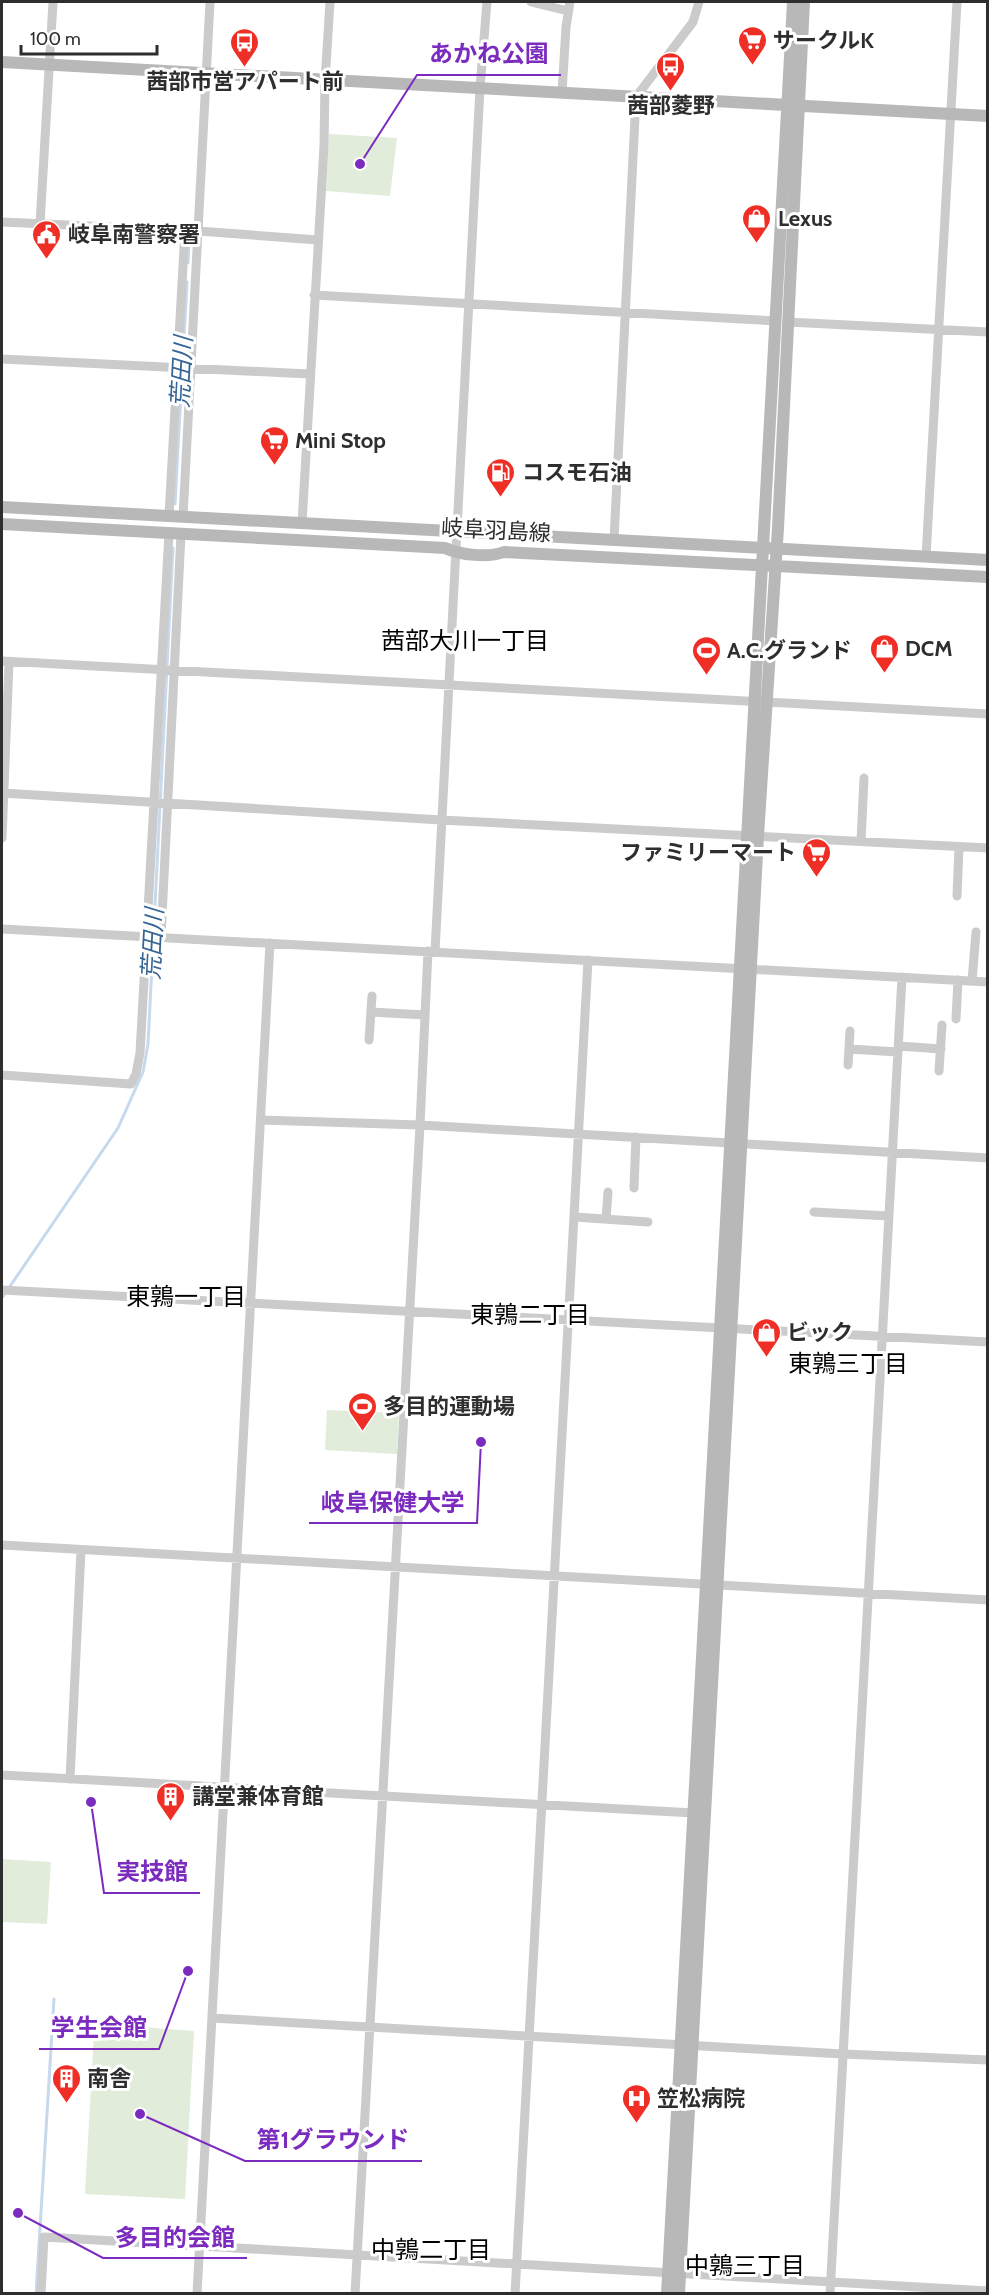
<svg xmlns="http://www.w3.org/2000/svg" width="989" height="2295" font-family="Cabin,'Noto Sans JP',sans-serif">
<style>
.green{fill:#e2ecdb}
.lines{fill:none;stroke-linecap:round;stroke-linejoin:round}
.stream{stroke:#c6d9ed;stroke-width:3}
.street{stroke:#cbcbcb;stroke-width:9}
.secondary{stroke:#b8b8b8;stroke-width:12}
.labels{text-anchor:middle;stroke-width:6;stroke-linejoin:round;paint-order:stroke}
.poi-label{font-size:22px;font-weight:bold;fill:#2e2e2e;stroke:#fff;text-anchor:start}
.street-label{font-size:22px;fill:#2e2e2e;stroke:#fff}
.water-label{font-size:24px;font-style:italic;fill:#376695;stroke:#fff}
.neighbourhood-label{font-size:24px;fill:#000;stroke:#fff}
.leader{fill:none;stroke:#7b2cbf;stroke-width:2}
.callout-dot{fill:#7b2cbf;stroke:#fff;stroke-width:2}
.callout-label{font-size:24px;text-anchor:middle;font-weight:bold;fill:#7b2cbf;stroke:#fff;stroke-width:6;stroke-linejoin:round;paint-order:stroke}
</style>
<rect width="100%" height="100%" fill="#fff"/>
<path class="green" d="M329,134l68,4 -7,58 -64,-5z
M327,1410l72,3 -2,41 -72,-4z
M2,1859l49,3 -4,62 -45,-2z
M103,2024l91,7 -9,168 -100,-5 9,-160z"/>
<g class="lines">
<path class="stream" d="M188,263l1,-22
M175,504l12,-222
M2,1298l116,-170 25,-56 5,-28 25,-496
M36,2294l18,-295"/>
<path class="street" d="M531,2l37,9
M562,93l4,-66 4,-25
M2,222l196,9 120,9
M40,224l13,-222
M314,295l462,26
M787,322l201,10
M2,359l307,15
M169,516l16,-286
M183,517l27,-515
M302,523l22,-377 1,-65 5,-79
M614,540l22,-443 57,-75 6,-20
M926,557l31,-555
M2,661l986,53
M2,793l439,27 547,28
M2,838l7,-176
M861,841l3,-63
M957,896l2,-49
M2,929l986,53
M161,937l20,-403
M435,952l45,-864 7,-86
M972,981l4,-49
M371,1012l54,3
M956,1019l2,-39
M369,1040l3,-44
M899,1046l42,3
M849,1049l49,3
M848,1065l2,-34
M939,1071l3,-46
M2,1075l129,9 5,-10 4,-21 29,-520
M261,1120l159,5 568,33
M634,1188l2,-51
M814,1212l75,4
M575,1217l73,5
M606,1219l2,-27
M2,1290l986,52
M2,1545l986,55
M2,1775l692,38
M70,1779l11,-229
M212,2018l631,36 145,6
M41,2294l3,-57 944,54
M197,2294l73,-1351
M355,2294l65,-1169 8,-174
M515,2294l73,-1334
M830,2294l72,-1317"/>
<path class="secondary" d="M2,62l986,54
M2,507l986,53
M2,524l443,24c15,7 43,10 59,4l484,25
M667,2294l126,-2292
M679,2294l79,-1458 20,-308 26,-526"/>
</g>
<defs>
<symbol id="supermarket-pin" viewBox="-11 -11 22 30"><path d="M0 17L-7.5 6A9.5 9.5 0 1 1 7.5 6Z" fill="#ef2f26" stroke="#fff"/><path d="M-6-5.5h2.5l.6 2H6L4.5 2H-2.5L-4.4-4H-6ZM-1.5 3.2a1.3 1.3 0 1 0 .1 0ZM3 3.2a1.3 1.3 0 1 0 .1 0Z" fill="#fff"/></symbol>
<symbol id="bus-pin" viewBox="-11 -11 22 30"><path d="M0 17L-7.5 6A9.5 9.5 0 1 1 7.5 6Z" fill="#ef2f26" stroke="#fff"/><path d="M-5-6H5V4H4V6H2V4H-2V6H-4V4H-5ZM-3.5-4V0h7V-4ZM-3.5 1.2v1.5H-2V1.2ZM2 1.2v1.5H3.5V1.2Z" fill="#fff"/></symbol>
<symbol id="shop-pin" viewBox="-11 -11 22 30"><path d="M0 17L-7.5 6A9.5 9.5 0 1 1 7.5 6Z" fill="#ef2f26" stroke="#fff"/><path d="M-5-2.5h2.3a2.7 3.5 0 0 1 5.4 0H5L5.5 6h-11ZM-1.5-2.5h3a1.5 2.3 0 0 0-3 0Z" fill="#fff"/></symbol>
<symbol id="civic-pin" viewBox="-11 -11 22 30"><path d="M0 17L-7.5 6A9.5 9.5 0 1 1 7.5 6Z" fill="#ef2f26" stroke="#fff"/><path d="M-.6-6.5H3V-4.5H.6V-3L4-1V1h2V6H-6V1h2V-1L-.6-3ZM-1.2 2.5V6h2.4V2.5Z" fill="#fff"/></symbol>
<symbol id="fuel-pin" viewBox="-11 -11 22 30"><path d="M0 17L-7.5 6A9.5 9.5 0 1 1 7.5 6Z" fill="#ef2f26" stroke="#fff"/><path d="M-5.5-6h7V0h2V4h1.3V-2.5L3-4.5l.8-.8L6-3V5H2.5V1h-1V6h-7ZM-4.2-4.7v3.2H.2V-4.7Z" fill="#fff"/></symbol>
<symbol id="stadium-pin" viewBox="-11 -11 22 30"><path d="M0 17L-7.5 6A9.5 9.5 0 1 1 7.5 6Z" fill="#ef2f26" stroke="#fff"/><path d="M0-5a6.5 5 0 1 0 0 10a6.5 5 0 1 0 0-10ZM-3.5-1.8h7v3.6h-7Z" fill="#fff"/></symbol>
<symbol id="building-pin" viewBox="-11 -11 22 30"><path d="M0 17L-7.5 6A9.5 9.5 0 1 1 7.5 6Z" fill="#ef2f26" stroke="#fff"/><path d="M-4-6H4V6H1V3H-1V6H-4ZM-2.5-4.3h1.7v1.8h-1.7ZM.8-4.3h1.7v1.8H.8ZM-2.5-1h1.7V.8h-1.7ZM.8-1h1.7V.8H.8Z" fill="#fff"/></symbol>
<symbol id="hospital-pin" viewBox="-11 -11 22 30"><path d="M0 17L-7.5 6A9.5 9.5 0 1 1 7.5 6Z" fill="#ef2f26" stroke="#fff"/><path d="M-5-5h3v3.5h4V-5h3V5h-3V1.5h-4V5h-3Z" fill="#fff"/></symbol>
</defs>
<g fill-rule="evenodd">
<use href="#supermarket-pin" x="736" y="24" width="33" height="45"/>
<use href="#bus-pin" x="228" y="26" width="33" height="45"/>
<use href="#bus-pin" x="654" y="50" width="33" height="45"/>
<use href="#shop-pin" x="740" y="202" width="33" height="45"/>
<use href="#civic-pin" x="30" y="218" width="33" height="45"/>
<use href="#supermarket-pin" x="258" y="424" width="33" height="45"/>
<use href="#fuel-pin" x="484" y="456" width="33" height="45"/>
<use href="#shop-pin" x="868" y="632" width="33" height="45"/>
<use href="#stadium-pin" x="690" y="634" width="33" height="45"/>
<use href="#supermarket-pin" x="800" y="836" width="33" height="45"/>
<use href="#shop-pin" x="750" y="1316" width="33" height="45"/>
<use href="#stadium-pin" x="346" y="1390" width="33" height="45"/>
<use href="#building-pin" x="154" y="1780" width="33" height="45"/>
<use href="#building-pin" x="50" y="2062" width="33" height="45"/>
<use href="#hospital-pin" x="620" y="2082" width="33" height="45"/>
</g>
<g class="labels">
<g class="poi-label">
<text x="773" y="48">サークルK</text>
<text x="245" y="89" text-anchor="middle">茜部市営アパート前</text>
<text x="671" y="113" text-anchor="middle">茜部菱野</text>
<text x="778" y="226">Lexus</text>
<text x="68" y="242">岐阜南警察署</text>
<text x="295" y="448">Mini Stop</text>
<text x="522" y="480">コスモ石油</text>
<text x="905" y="656">DCM</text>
<text x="727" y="658">A.C.グランド</text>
<text x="796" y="860" text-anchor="end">ファミリーマート</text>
<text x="787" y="1340">ビック</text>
<text x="383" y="1414">多目的運動場</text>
<text x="192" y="1804">講堂兼体育館</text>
<text x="87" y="2086">南舎</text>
<text x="657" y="2106">笠松病院</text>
</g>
<g class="street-label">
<text transform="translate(496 530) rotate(3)" y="8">岐阜羽島線</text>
</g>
<g class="water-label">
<text transform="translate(182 372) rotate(-87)" y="8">荒田川</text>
<text transform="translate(153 944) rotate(-87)" y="8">荒田川</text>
</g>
<g class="neighbourhood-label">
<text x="465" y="649">茜部大川一丁目</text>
<text x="186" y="1305">東鶉一丁目</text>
<text x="530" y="1323">東鶉二丁目</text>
<text x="848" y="1372">東鶉三丁目</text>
<text x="431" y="2258">中鶉二丁目</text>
<text x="745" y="2274">中鶉三丁目</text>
</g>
</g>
<path class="leader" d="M360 164L417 75H561M481 1442L477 1523H309M91 1802L104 1893H200M188 1971L159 2049H39M140 2114L245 2161H422M18 2213L103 2258H247"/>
<g class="callout-dot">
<circle cx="360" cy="164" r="6"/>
<circle cx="481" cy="1442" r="6"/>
<circle cx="91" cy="1802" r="6"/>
<circle cx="188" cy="1971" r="6"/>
<circle cx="140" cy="2114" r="6"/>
<circle cx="18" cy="2213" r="6"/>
</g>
<g class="callout-label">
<text x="489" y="62">あかね公園</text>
<text x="393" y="1511">岐阜保健大学</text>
<text x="152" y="1880">実技館</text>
<text x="99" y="2036">学生会館</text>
<text x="333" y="2148">第1グラウンド</text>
<text x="175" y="2246">多目的会館</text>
</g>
<rect width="989" height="2295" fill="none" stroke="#2e2e2e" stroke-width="6"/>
<path d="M21 45v9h136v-9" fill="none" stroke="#2e2e2e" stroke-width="3"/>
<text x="30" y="45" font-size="18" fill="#2e2e2e" stroke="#ffffff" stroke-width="4.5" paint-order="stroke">100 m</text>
</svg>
